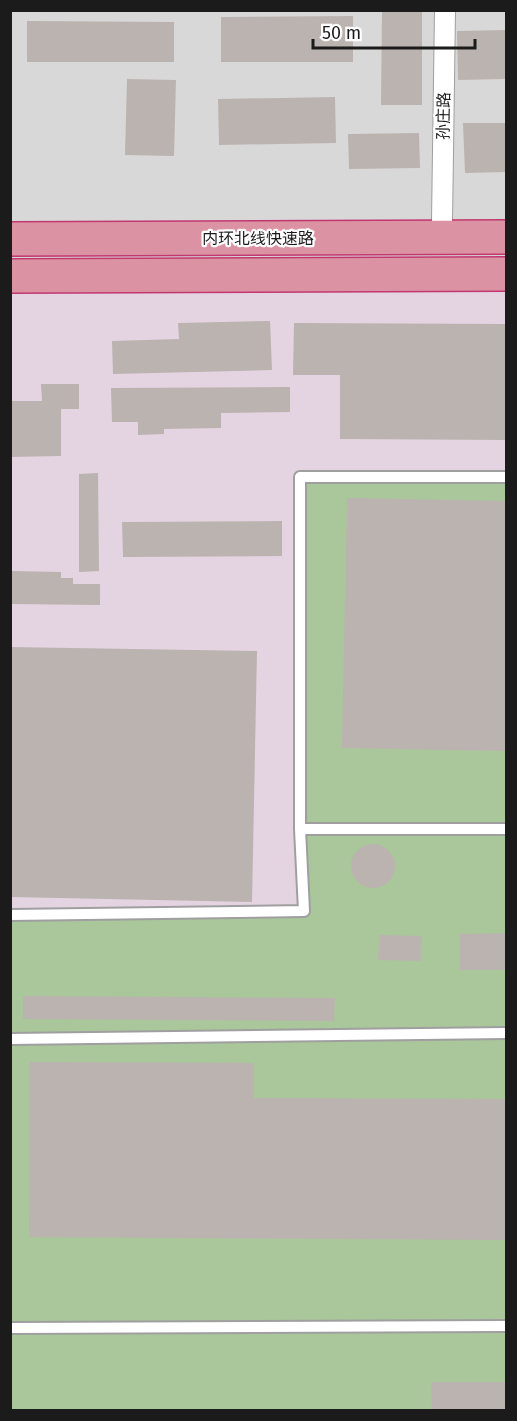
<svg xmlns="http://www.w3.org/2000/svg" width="517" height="1421" font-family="'Fira Sans','Noto Sans SC',sans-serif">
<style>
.residential{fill:#d9d8d8}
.industrial{fill:#e4d4e2}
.forest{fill:#aac69b}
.building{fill:#bbb3af}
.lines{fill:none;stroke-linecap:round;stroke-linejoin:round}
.lane-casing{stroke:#9f9f9f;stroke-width:14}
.street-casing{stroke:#9f9f9f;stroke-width:22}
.highway-casing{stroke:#c1386f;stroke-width:36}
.lane{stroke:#fff;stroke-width:10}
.street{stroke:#fff;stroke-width:20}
.highway{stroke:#db92a3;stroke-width:33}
.labels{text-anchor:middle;stroke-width:4.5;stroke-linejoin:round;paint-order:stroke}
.street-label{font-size:16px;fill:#1b1b1b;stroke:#fff}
</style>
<rect width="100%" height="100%" fill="#ebe8e2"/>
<path class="residential" d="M11,11h495v303l-495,7z"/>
<path class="industrial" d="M506,256v1154h-495l-1,-1152z"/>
<path class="forest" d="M300,477h206v905h-74v28h-421l-1,-495 294,-4z"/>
<path class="building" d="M382,10h40v95h-41z
M353,16v46h-132v-45z
M27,21l147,1v40h-147z
M506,30v49l-48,1 -1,-49z
M127,79l49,1 -2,76 -49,-1z
M335,97l1,46 -117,2 -1,-46z
M463,123h43v49l-41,1z
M419,133l1,35 -71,1 -1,-35z
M270,321l2,49 -159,4 -1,-33 67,-2 -1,-16z
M294,323l212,1v116l-166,-1v-64h-47z
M41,384h38v25h-18v47l-51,1v-56h32z
M290,387v25l-69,1v15l-57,1v5l-26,1v-13h-26l-1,-34z
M98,473l1,98 -20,1v-98z
M347,498l159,3v250l-164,-3z
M282,521v35l-159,1 -1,-35z
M10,571l51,1v6h12v6h27v21l-90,-1z
M10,647l247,4 -5,251 -242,-5z
M351 866a22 22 0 1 1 44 0a22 22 0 1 1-44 0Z
M506,933v37h-46v-36z
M379,935l43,1 -1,25 -43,-1z
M23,996l312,2 -1,23 -311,-2z
M30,1062l224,1v35l252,1v141l-477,-3z
M431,1382h75v28h-74z"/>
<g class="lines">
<defs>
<path id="lane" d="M300,829v-352h206
M10,915l294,-4 -4,-82h206
M10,1039l496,-6
M10,1328l496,-2"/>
<path id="street" d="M442,222l3,-212"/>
<path id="highway" d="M10,239l496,-2
M10,276l496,-2"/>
</defs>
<use href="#lane" class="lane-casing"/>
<use href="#street" class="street-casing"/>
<use href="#highway" class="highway-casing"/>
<use href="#lane" class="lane"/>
<use href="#street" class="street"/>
<use href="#highway" class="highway"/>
</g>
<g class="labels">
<g class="street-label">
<text transform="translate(443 116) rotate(-89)" y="6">孙庄路</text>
<text x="258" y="244">内环北线快速路</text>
</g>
</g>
<rect width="517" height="1421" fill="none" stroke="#1b1b1b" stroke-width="24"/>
<path d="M313 39v9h162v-9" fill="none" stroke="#1b1b1b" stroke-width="3"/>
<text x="322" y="39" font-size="18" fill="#1b1b1b" stroke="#ffffff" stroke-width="4.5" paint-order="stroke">50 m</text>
</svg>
